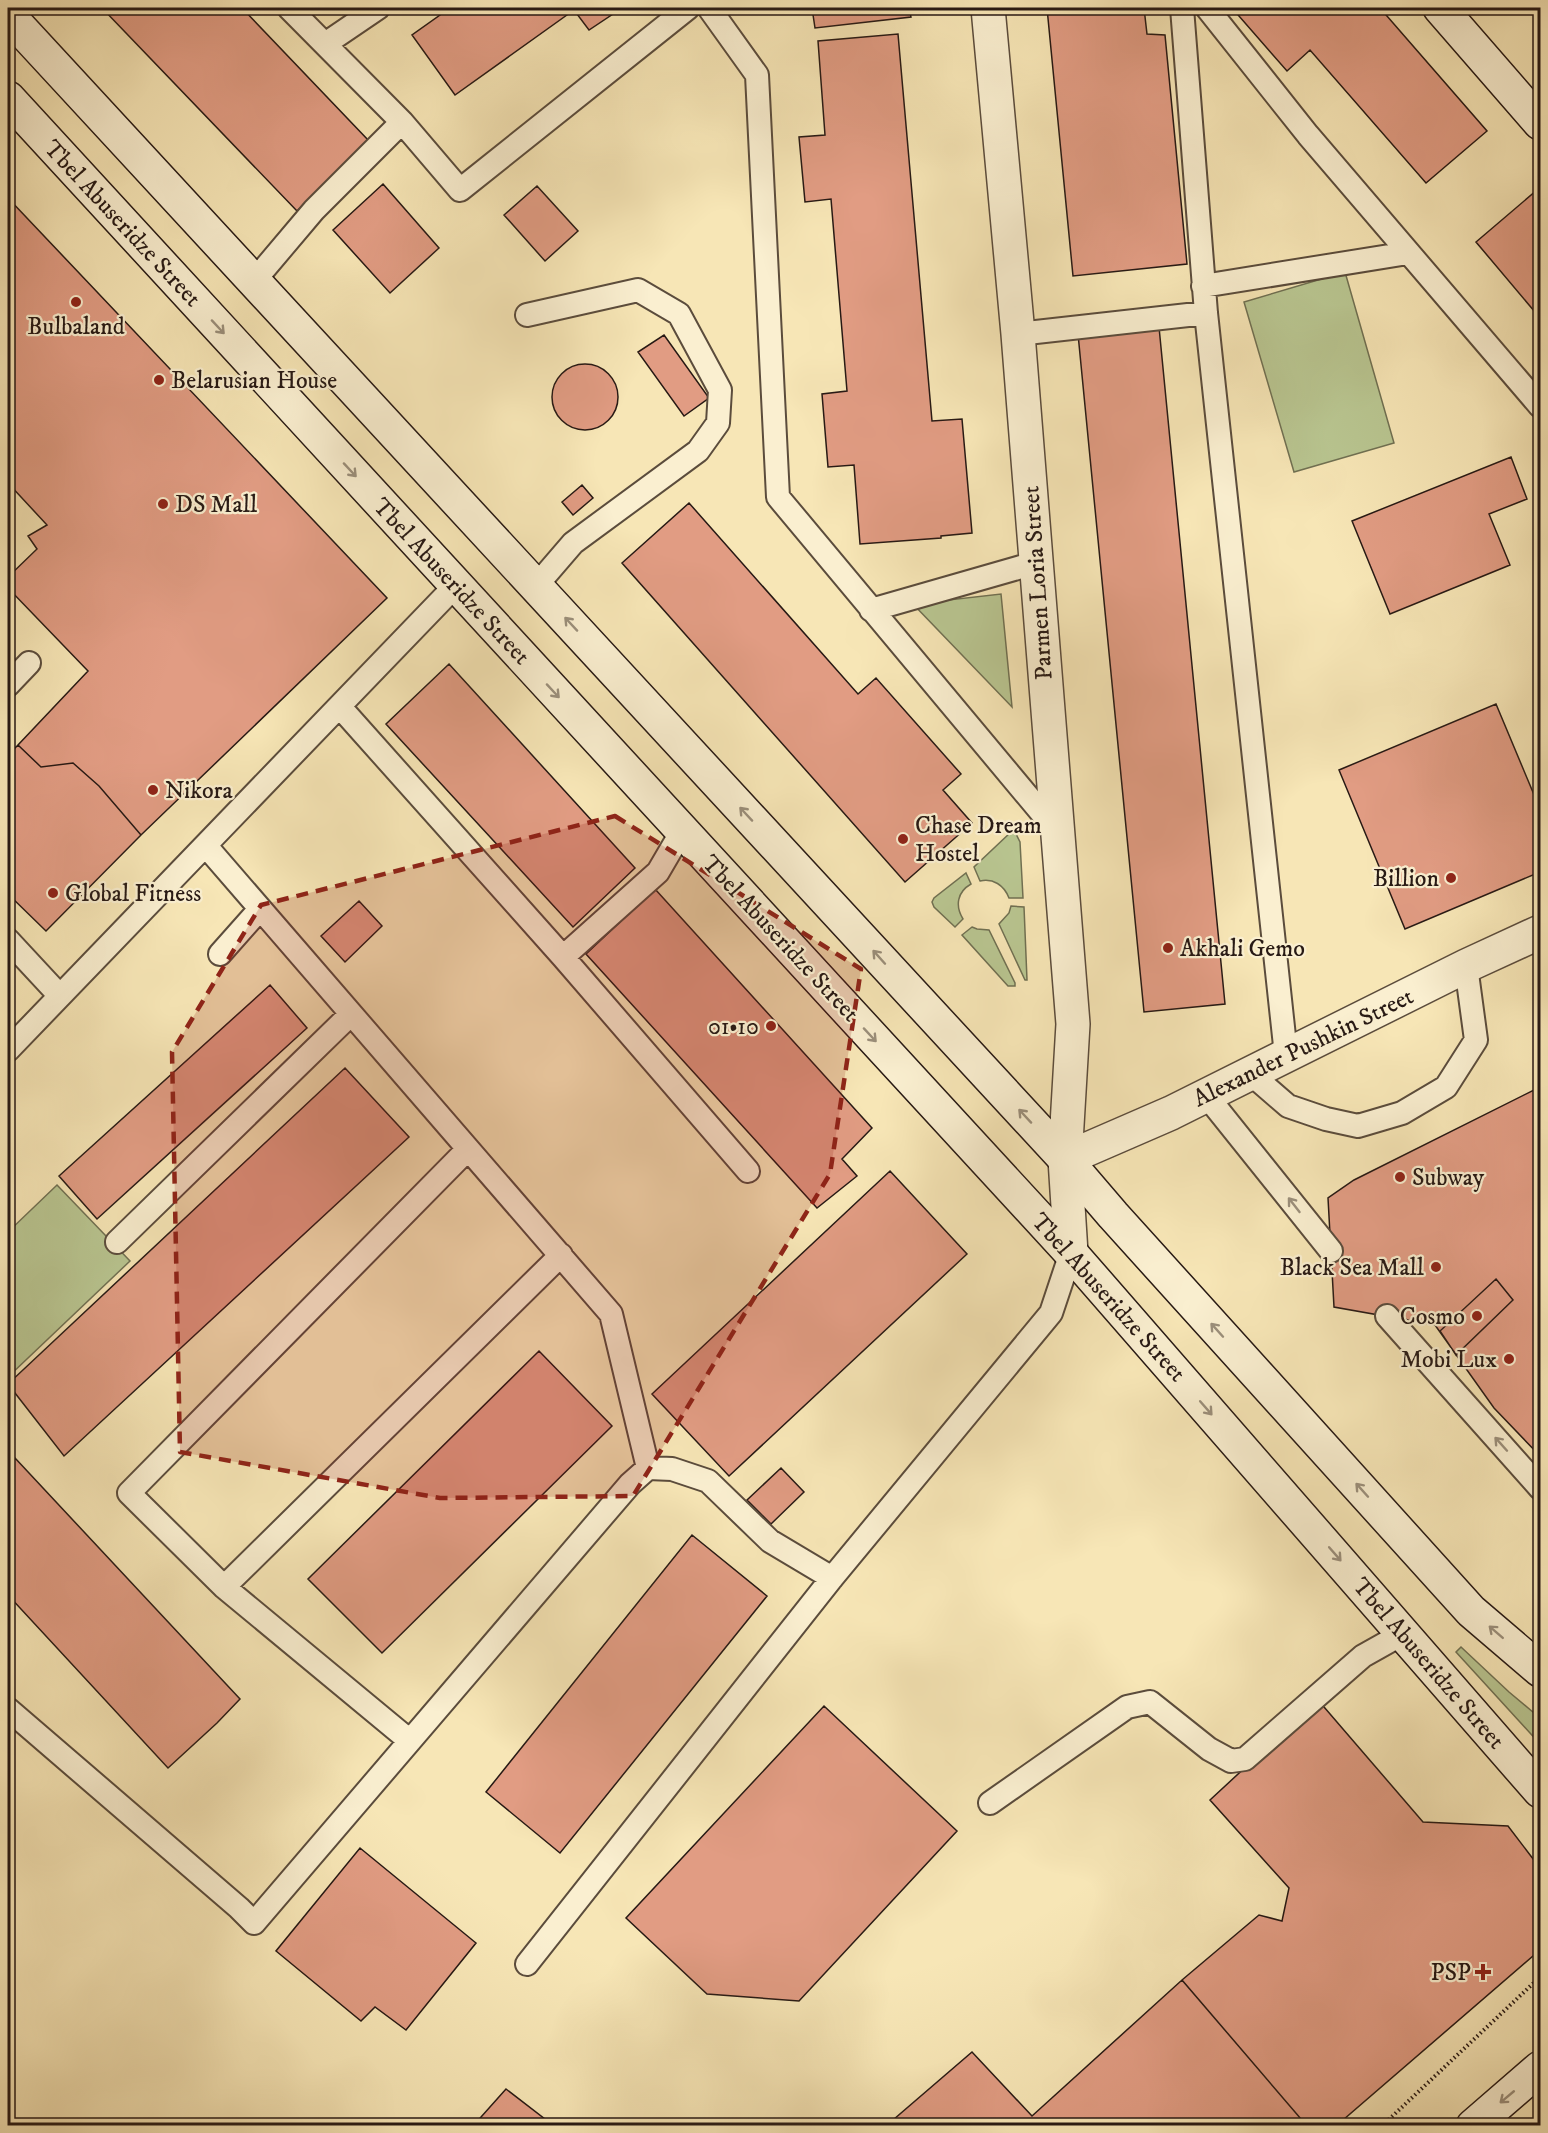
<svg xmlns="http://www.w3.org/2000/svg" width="1548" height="2133" font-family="'IM FELL DW Pica',serif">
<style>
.green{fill:#b9c691;stroke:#707052;stroke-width:1.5}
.building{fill:#e19c83;stroke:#271914;stroke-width:1.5}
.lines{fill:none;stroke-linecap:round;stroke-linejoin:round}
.lane-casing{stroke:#5b4c3c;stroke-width:26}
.street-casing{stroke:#5b4c3c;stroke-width:36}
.secondary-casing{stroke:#271914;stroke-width:36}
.path{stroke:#271914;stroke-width:4;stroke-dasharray:1.5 3;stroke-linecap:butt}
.lane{stroke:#faefd0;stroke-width:22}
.street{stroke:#faefd0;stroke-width:33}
.secondary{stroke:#faefd0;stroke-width:33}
.oneway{stroke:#9b8f7b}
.marked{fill:#8f2418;fill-opacity:0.2;stroke:#8f2418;stroke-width:4.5;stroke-dasharray:12 8;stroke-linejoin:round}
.poi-dot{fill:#8f2418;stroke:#faefd0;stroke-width:2}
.labels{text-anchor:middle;stroke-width:4.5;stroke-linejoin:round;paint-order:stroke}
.street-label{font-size:24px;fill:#271914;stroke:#faefd0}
.poi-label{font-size:24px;fill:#271914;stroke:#faefd0;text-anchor:start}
</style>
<rect width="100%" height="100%" fill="#f7e6b6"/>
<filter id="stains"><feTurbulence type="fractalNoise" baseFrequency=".00333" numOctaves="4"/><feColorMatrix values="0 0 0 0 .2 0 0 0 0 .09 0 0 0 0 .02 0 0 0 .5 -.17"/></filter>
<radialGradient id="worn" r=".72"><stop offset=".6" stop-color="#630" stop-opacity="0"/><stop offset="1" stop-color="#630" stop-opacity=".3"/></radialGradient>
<path class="green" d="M1345,272l49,171 -100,29 -50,-170z
M1001,594l11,113 -99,-103z
M1011,832h4l5,10 3,56h-14c-5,-13 -16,-20 -29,-17l-6,-14z
M966,873l5,11c-14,8 -16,22 -8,35l-8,8 -21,-20 -2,-5 2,-4z
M1011,906l13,1 3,73h-2l-26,-56 10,-11z
M972,927l5,2 12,1 26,53v3h-7l-46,-51z
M57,1185l73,76 -122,116v-145z
M1461,1647l48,45 31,26v26l-84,-92z"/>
<path class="building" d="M102,8h140l127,133 -72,70z
M450,8h172l-33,22 -15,-20 -119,85 -43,-60z
M812,8h97l2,9 -96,11z
M1047,8h97l3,26 18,1 22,229 -114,12z
M1232,8h148l107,123 -61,52 -116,-133 -23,21z
M898,34l34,387 30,-2 10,114 -31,3v2l-81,6 -6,-79 -26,2 -6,-73 25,-3 -16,-192 -26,3 -6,-65 26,-2 -7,-94z
M383,184l56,64 -49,45 -57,-63z
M537,186l41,45 -33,30 -41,-46z
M1537,190l3,3v125l-64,-76z
M8,198l379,400 -246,237 -42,-49 -26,-23 -32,4 -23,-22 70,-74 -80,-83v-11l29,-28 -9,-13 19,-11 -39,-42z
M1159,327l66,677 -81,8 -66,-678z
M664,335l45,63 -25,18 -46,-64z
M552 397a33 33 0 1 1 66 0a33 33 0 1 1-66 0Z
M1511,457l16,42 -38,15 21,51 -120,49 -38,-93z
M582,485l11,13 -20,17 -11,-13z
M689,503l169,191 18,-16 85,96 -18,16 29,33 -67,59 -283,-319z
M449,664l186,204 -62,59 -187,-203z
M1496,704l44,105v63l-135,57 -66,-159z
M18,745l23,22 32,-4 26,23 42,49 -95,96 -38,-37v-139z
M655,889l217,239 -30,31 15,17 -40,32 -231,-254z
M359,901l23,25 -37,36 -24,-26z
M270,985l37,43 -210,191 -38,-43z
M345,1068l64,69 -345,319 -56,-72z
M1540,1087v369l-46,-48 -59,-83 -101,-18 -6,-109 26,-18z
M890,1171l77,83 -238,222 -77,-82z
M1496,1279l17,21 -57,55 -16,-24z
M539,1351l73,75 -230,227 -74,-74z
M15,1458l225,241 -23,24 -49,45 -160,-173v-130z
M781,1468l23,24 -33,32 -24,-24z
M692,1535l75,61 -207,257 -74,-61z
M1318,1700l105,122 85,4 32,42v82l-204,176h-29l-125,-146 77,-65 23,6 7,-33 -79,-88z
M824,1706l133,125 -158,170 -92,-7 -81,-76z
M360,1848l116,95 -70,87 -31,-23 -14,14 -85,-70z
M1182,1980l125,146h-421l86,-74 60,64z
M506,2089l48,37h-81z"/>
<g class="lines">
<defs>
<path id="lane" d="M289,8l113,114 58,68 228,-182
M709,8l48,67 21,422 278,333
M1182,8l24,305 80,742
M1207,8l101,127 232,271
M325,44l53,-36
M254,281l60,-71 88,-88
M1203,286l205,-33
M527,315l111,-25 41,24 41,76 -2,33 -20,28 -125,92 -37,43
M1018,334l188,-21
M871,610l164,-47
M8,685l21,-22
M340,707l223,250 185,214
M206,846l405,468 37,154
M8,940l52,56
M220,954l40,-45
M563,957l95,-85 24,-41
M8,1050l448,-465
M1251,1074l37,32 38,13 32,7 44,-13 44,-26 30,-47 -10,-74
M1206,1095l125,156
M117,1242l234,-228
M1387,1316l153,172
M224,1587l337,-332
M8,1709l231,199 15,15 376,-439 18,-16 24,1 36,12 62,60 62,37
M410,1741l-186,-154 -95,-94 339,-344
M990,1803l137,-96 23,-5 59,47 22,12 14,-2 118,-103 41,-23
M527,1964l305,-386 219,-265 20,-60"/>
<path id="street" d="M988,8l30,326 55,690 -8,135 6,94
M1065,1159l106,-46 295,-147 74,-34"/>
<path id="secondary" d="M1440,8l100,115
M8,15l1057,1144 48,56 358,396 69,59
M8,98l1063,1155 469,538
M1473,2126l67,-58"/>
</defs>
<use href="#lane" class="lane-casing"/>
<use href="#street" class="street-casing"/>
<use href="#secondary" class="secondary-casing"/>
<path class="path" d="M8,545l6,6 -6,7
M1382,2126l158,-149"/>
<use href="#lane" class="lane"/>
<use href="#street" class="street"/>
<use href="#secondary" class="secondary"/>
</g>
<defs><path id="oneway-shaft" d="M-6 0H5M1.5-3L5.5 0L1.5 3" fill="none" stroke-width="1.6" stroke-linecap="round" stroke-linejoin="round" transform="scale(1.5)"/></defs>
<g class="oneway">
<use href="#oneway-shaft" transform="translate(218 327) rotate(47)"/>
<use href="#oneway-shaft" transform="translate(350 470) rotate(47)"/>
<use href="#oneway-shaft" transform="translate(571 624) rotate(-133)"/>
<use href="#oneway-shaft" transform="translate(553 691) rotate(47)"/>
<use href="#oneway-shaft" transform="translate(746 814) rotate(-133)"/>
<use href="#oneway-shaft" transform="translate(879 957) rotate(-132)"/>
<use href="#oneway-shaft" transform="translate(870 1035) rotate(47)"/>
<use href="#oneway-shaft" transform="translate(1025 1116) rotate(-133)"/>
<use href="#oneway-shaft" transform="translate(1294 1205) rotate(-128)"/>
<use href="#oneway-shaft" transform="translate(1217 1330) rotate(-132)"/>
<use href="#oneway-shaft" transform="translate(1206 1408) rotate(49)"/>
<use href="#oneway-shaft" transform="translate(1501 1444) rotate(-132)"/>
<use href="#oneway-shaft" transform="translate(1362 1490) rotate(-132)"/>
<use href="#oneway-shaft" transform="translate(1335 1554) rotate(49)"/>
<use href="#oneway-shaft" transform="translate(1496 1632) rotate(-139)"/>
<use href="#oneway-shaft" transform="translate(1507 2097) rotate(140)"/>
</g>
<path class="marked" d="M615,816l246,153 -31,205 -197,322 -193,2 -260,-46 -8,-400 89,-147z"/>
<g class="poi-dot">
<circle cx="76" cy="302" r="6"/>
<circle cx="159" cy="380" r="6"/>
<circle cx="163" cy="504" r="6"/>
<circle cx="153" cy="790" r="6"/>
<circle cx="903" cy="839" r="6"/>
<circle cx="1451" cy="878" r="6"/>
<circle cx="53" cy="893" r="6"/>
<circle cx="1168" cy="948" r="6"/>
<circle cx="771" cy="1026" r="6"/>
<circle cx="1400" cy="1177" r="6"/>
<circle cx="1436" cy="1267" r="6"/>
<circle cx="1477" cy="1316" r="6"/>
<circle cx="1509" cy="1359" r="6"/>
<path d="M1480 1963h6v6h6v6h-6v6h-6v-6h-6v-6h6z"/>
</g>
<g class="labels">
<g class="street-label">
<text transform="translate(123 223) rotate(47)" y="8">Tbel Abuseridze Street</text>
<text transform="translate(452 581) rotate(47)" y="8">Tbel Abuseridze Street</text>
<text transform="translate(1037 583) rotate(-94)" y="8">Parmen Loria Street</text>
<text transform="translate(781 938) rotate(47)" y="8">Tbel Abuseridze Street</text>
<text transform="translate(1303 1047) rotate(-26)" y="8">Alexander Pushkin Street</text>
<text transform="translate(1109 1297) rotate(48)" y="8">Tbel Abuseridze Street</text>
<text transform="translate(1429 1663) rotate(49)" y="8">Tbel Abuseridze Street</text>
</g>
<g class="poi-label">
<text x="76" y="334" text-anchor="middle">Bulbaland</text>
<text x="171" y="388">Belarusian House</text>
<text x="175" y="512">DS Mall</text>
<text x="165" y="798">Nikora</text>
<text x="915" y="833">Chase Dream<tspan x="915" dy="28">Hostel</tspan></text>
<text x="1439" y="886" text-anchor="end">Billion</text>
<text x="65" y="901">Global Fitness</text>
<text x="1180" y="956">Akhali Gemo</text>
<text x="759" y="1034" text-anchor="end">01•10</text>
<text x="1412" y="1185">Subway</text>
<text x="1424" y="1275" text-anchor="end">Black Sea Mall</text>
<text x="1465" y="1324" text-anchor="end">Cosmo</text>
<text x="1497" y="1367" text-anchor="end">Mobi Lux</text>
<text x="1471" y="1980" text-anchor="end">PSP</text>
</g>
</g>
<rect width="1548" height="2133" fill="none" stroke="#f7e6b6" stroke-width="30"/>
<rect x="9" y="9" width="1530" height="2115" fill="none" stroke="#271914" stroke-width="3"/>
<rect x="15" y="15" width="1518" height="2103" fill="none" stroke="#271914" stroke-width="1.5"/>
<rect width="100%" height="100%" filter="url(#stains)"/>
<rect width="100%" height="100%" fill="url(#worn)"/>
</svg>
